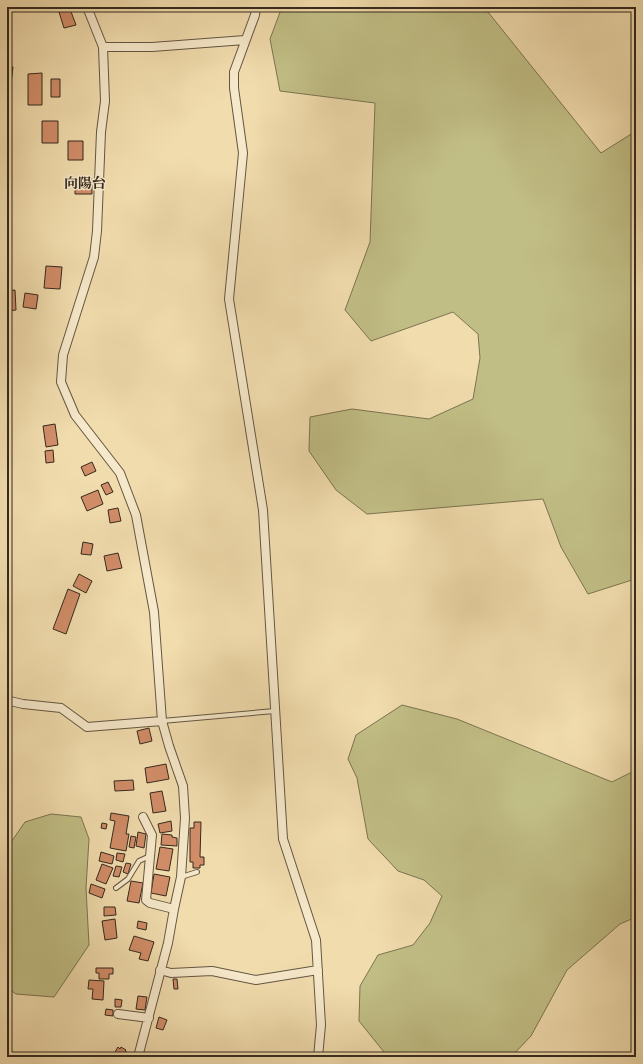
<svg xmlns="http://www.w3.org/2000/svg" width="643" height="1064" font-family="Vollkorn,'Noto Serif JP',serif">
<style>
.green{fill:#c1be85;stroke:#7b7452}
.building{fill:#d18d68;stroke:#35291e}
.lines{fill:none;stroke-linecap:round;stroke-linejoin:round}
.lane-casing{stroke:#645642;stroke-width:6}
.street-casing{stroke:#645642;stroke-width:10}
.lane{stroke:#f6e8ca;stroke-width:4}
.street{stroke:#f6e8ca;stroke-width:8}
.labels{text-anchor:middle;stroke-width:3;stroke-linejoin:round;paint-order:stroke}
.quarter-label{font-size:14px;font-weight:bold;fill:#35291e;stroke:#f6e8ca}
</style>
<rect width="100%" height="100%" fill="#f1dcad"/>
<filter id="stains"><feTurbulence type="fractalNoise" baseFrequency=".005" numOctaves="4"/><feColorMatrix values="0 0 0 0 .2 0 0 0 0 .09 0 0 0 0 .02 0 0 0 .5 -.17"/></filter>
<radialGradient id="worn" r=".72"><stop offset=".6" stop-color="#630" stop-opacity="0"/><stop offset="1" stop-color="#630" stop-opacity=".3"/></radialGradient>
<path class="green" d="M282,7h166l40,5 113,141 35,-22v446l-4,3 -44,14 -27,-47 -18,-48 -176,15 -31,-24 -27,-39 1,-34 42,-8 77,10 44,-20 7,-41 -2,-24 -25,-22 -82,29 -26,-31 25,-68 5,-139 -95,-12 -10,-52z
M402,705l55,14 155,63 24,-12v147l-16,7 -53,46 -36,66 -20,21h-123l-29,-36 1,-35 18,-31 35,-10 17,-22 12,-27 -18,-16 -26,-9 -30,-32 -11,-61 -9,-19 8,-24z
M51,814l30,3 8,22 -3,49 3,57 -35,52 -38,-3 -9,-6v-140l18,-26z"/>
<path class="building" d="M70,9l6,16 -12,3 -5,-16z
M7,66l6,1 -3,25h-3z
M42,73v32h-14v-31z
M51,79h9v18h-9z
M42,121h16v22h-16z
M68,141h15v19h-15z
M75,179h17v15h-17z
M46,266l16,1 -2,22 -16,-1z
M15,290l1,20 -9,1v-20z
M25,293l13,2 -2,14 -13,-2z
M55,424l3,21 -12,2 -3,-21z
M53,450l1,12 -8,1 -1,-12z
M92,462l4,9 -11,5 -4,-9z
M108,482l5,10 -7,3 -5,-10z
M98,490l5,14 -16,7 -6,-14z
M118,508l3,13 -11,2 -2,-13z
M83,542l10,2 -2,11 -10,-1z
M118,553l4,15 -15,3 -3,-15z
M79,574l13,7 -6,12 -13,-7z
M68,589l12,5 -14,40 -13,-5z
M149,728l3,13 -12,3 -3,-13z
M166,764l3,15 -22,4 -2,-15z
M133,780l1,10 -19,1 -1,-10z
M162,791l4,20 -13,2 -3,-20z
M111,813l18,3 -3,18h3l-3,17 -16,-3 5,-27 -5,-1z
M171,821l1,10 -12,2 -2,-9z
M194,822h7l-1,35h4v8h-4v3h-7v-6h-3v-34h4z
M102,823l5,1 -1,5 -5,-1z
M138,832l8,2 -2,14 -8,-2z
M162,834l10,1v2l5,1v8l-16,-1z
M131,836l5,1 -2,11 -5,-1z
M160,847l13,2 -4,22 -13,-2z
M101,852l13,4 -2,8 -13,-3z
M117,853l8,1 -2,8 -7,-2z
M126,863l5,1 -3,10 -5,-2z
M102,864l11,4 -7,16 -10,-4z
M116,866l6,1 -3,10 -6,-1z
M154,874l16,3 -4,19 -15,-3z
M131,881l12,2 -4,20 -12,-2z
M91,884l14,5 -3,9 -13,-5z
M104,907h11l1,8 -12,1z
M115,919l2,19 -12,2 -3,-19z
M138,921l9,2 -1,7 -9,-2z
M134,936l20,6 -6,19 -9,-2 2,-6 -12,-3z
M96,968h17v6h-4v5h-10v-6h-3z
M173,979h4l1,10h-4z
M89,980l15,1 -1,19 -11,-1 1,-10h-5z
M138,996l9,1 -2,13 -9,-1z
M115,999l7,1 -1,7h-6z
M106,1009l7,1v6l-8,-1z
M159,1017l8,3 -4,10 -7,-2z
M118,1047l2,2 1,-2 5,3 -1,1 7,4 -1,2h-6l-10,-5z"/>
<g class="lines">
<defs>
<path id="lane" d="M162,721l113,-10
M181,877l16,-5
M116,888l12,-9 11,-18 11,-5"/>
<path id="street" d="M87,7l16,40 2,54 -4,31 -4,99 -3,26 -31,98 -2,27 14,33 45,58 16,42 18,97 8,109 7,25 14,40 2,32 -4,59 -7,32 -6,34 -30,114
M256,7l-1,8 -21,57v16l9,65 -14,146 34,211 20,329 33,101 5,85 -3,32
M103,47h49l93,-7
M7,699l3,2 13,3 38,4 26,19 75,-6
M143,817l9,18 -6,65 4,3 24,6
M160,970l11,3 41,-2 44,9 62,-10
M118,1014l31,4"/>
</defs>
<use href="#lane" class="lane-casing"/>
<use href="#street" class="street-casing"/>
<use href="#lane" class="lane"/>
<use href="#street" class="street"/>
</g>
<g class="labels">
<g class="quarter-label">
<text x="85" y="188">向陽台</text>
</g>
</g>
<rect width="643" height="1064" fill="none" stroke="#f1dcad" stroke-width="24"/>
<rect x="8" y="8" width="627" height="1048" fill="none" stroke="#35291e" stroke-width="2"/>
<rect x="12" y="12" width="619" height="1040" fill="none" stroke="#35291e"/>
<rect width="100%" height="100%" filter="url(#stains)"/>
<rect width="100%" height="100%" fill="url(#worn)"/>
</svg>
